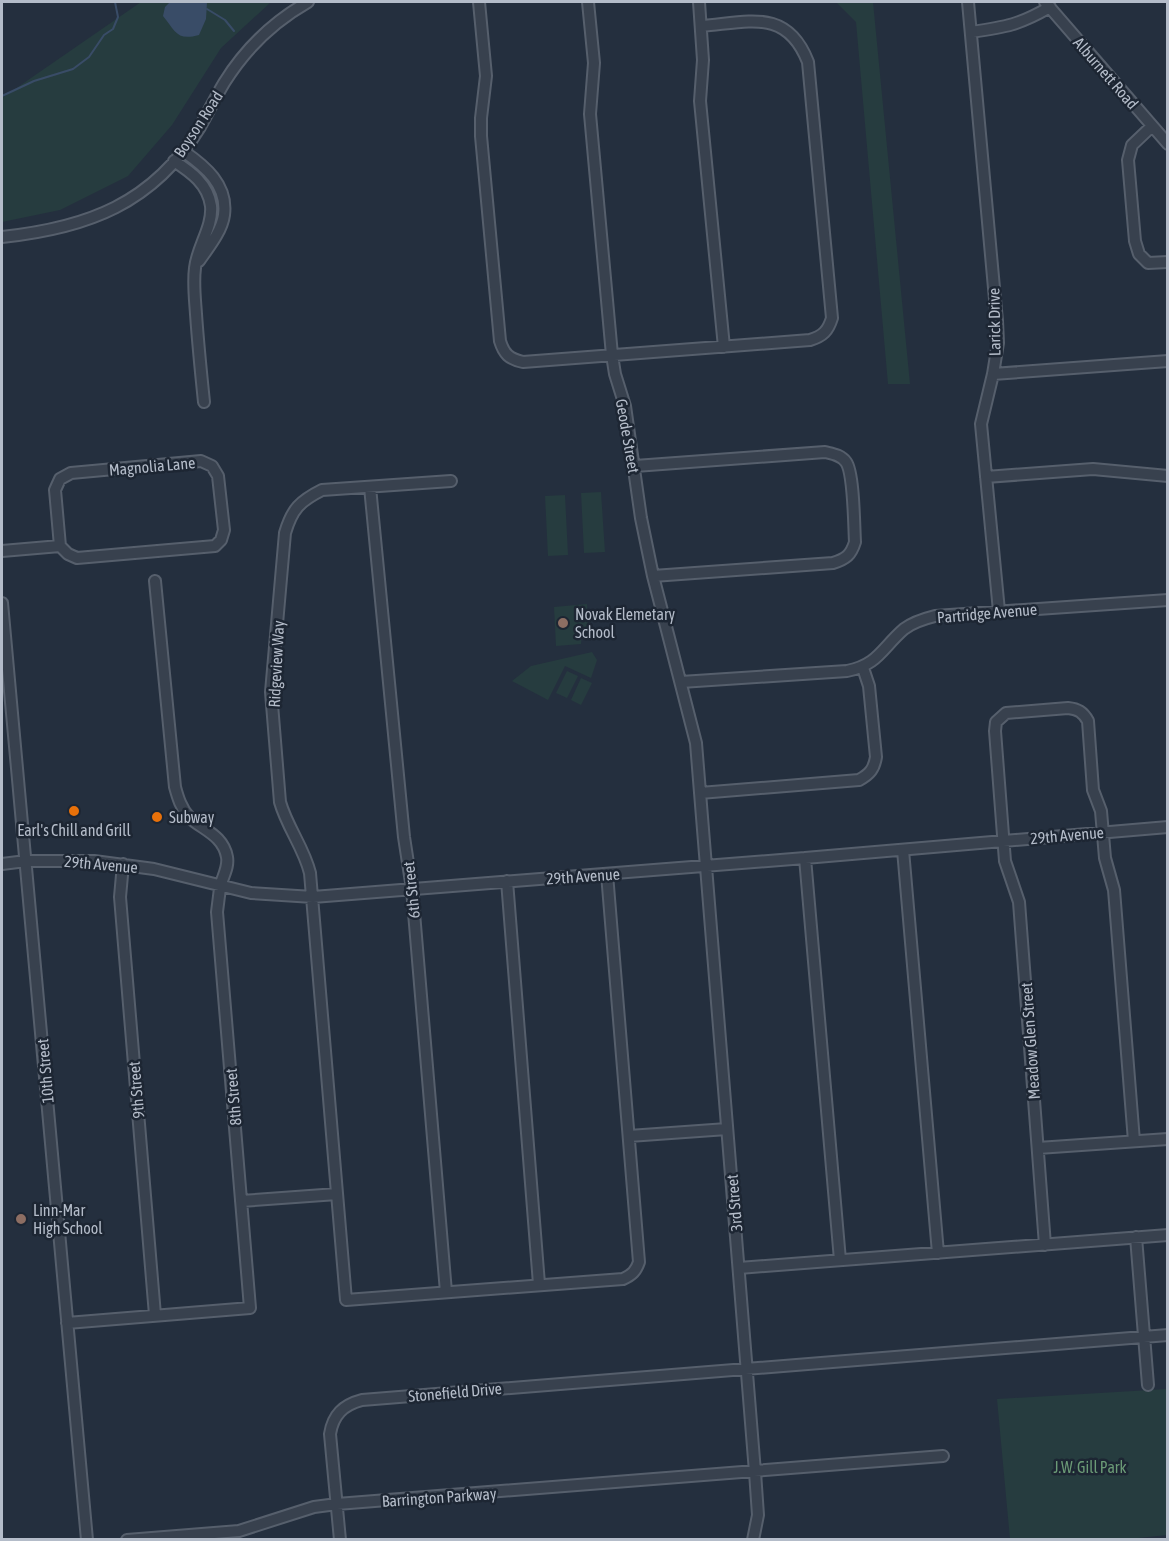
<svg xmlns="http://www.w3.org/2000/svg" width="1169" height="1541" font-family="'Asap Condensed',sans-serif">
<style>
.green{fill:#263c3f}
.water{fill:#394c67}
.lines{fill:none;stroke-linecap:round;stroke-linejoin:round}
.stream{stroke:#394c67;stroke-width:2}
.minor-casing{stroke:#565f6c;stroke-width:14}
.minor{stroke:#38414e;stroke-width:10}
.education-dot{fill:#8d6e63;stroke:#1d2633;stroke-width:2}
.food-dot{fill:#e8710a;stroke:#1d2633;stroke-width:2}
.labels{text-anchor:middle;stroke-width:5;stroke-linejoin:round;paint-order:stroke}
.street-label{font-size:16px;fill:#b4bcc9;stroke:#1d2633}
.poi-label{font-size:16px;fill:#b4bcc9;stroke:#1d2633;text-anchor:start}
.park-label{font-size:16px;fill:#6b9a76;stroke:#1d2633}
</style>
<rect width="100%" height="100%" fill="#242f3e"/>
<path class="green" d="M141,2h130l-50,46 -49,77 -44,51 -68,34 -58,12v-124z
M836,2h37l37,382h-22l-32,-362z
M601,492l4,60 -21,1 -3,-60z
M565,495l3,60 -20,1 -3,-60z
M587,604l2,27 -7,1 -1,12 -25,2 -2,-39z
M592,652l5,8 -6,18 -26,-12 -17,34 -36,-19 19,-15z
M567,671l11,5 -11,22 -11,-5z
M581,678l11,5 -11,22 -10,-5z
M1167,1389v146l-48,5 -109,-1 -13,-140z"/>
<path class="water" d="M170,2h37l-1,17 -7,16c-22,6 -23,-3 -36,-19l2,-9z"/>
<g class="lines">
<path class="stream" d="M207,9l18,11 9,11
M2,96l32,-15 39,-12 16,-12 15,-22 9,-6 5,-12 -3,-15"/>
<defs>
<path id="minor" d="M479,2l7,74 -5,42v18l19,205c4,13 9,18 23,21l287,-22c13,-4 18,-9 22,-22l-24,-256c-21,-54 -59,-40 -106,-36
M588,2l6,61 -4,51 22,241 3,19 10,32 16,112 12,58 43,167 59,729 3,43 -5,25
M699,2l4,58 -3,41 24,246
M968,2l29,319 1,22 -5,31 -12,50 18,187
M1045,2l123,142
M971,32c35,-5 48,-7 79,-25
M1152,126l-20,19 -4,15 7,81 4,13 9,9 20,-1
M183,151c22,15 45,34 41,64 -2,16 -16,33 -25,46
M174,161c17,11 34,23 37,45 2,21 -14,41 -16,62 -2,15 0,31 1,46 2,29 5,59 8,88
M2,237c85,-9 151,-33 198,-110 8,-14 15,-29 24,-44 21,-34 49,-61 84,-81
M993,374l175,-13
M201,461l11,5 6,10 6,54 -3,10 -6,6 -138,12 -9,-4 -8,-8 -5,-56 5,-11 11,-6z
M635,466l190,-14c8,2 16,3 21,10 8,11 8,64 9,80 -4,13 -9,17 -22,21l-180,13
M986,477l107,-8 75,7
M451,481l-129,9c-22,11 -30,19 -37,43l-14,159 9,110c7,25 24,46 30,71l36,427 277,-21c9,-4 13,-8 16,-17l-32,-388
M370,487l34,350 8,52 34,403
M2,551l58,-5
M2,603l85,937
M681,682l166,-11c31,-6 35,-23 57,-42 9,-7 19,-10 31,-13l233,-16
M700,793l159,-13c11,-6 15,-11 17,-23l-7,-71 -6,-18
M903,850l35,403
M805,858l35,402
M2,864l24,-3h68l60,8 97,24 62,4 492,-39 363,-31
M123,864l-3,33 35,418
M507,881l32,403
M629,1136l98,-7
M1038,1148l130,-9
M241,1201l96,-7
M1136,1237l12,148
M1045,1245l-26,-343 -14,-41 -10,-130 1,-9 10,-9 62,-5c10,1 15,4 20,13l5,69 8,21 4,47 9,32 20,251
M739,1268l429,-33
M67,1323l183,-15 -33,-396c1,-8 2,-16 3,-24 2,-11 9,-20 7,-31 -4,-22 -24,-27 -38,-40 -8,-9 -11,-19 -14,-30l-20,-206
M127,1540l112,-9 75,-24 23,-3 606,-48
M340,1540l-10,-106c3,-19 13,-29 32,-34l806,-65"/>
</defs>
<use href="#minor" class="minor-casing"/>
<use href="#minor" class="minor"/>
</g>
<g class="education-dot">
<circle cx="563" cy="623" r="6"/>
<circle cx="21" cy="1219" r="6"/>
</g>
<g class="food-dot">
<circle cx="74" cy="811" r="6"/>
<circle cx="157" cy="817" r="6"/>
</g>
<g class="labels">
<g class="street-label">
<text transform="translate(1106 73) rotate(49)" y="6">Alburnett Road</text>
<text transform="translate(198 124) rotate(-57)" y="6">Boyson Road</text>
<text transform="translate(994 322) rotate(-91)" y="6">Larick Drive</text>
<text transform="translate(628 436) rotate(80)" y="6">Geode Street</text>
<text transform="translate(152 466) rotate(-5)" y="6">Magnolia Lane</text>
<text transform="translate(987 613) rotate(-5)" y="6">Partridge Avenue</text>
<text transform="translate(276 664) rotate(-87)" y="6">Ridgeview Way</text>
<text transform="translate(1067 835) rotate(-5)" y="6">29th Avenue</text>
<text transform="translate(101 864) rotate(5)" y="6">29th Avenue</text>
<text transform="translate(583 876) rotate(-4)" y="6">29th Avenue</text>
<text transform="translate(411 890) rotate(-96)" y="6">6th Street</text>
<text transform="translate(1030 1041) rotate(-94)" y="6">Meadow Glen Street</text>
<text transform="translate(45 1071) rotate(-95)" y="6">10th Street</text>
<text transform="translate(136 1090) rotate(-95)" y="6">9th Street</text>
<text transform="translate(233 1097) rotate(-95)" y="6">8th Street</text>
<text transform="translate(734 1203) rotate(-95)" y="6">3rd Street</text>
<text transform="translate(455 1392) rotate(-5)" y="6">Stonefield Drive</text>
<text transform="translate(439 1497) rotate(-4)" y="6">Barrington Parkway</text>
</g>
<g class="poi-label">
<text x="575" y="620">Novak Elemetary<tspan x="575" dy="18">School</tspan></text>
<text x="169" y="823">Subway</text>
<text x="74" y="836" text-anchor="middle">Earl's Chill and Grill</text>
<text x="33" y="1216">Linn-Mar<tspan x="33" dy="18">High School</tspan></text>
</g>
<g class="park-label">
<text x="1090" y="1473">J.W. Gill Park</text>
</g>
</g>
<rect width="1169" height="1541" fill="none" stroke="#b4bcc9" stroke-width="6"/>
</svg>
